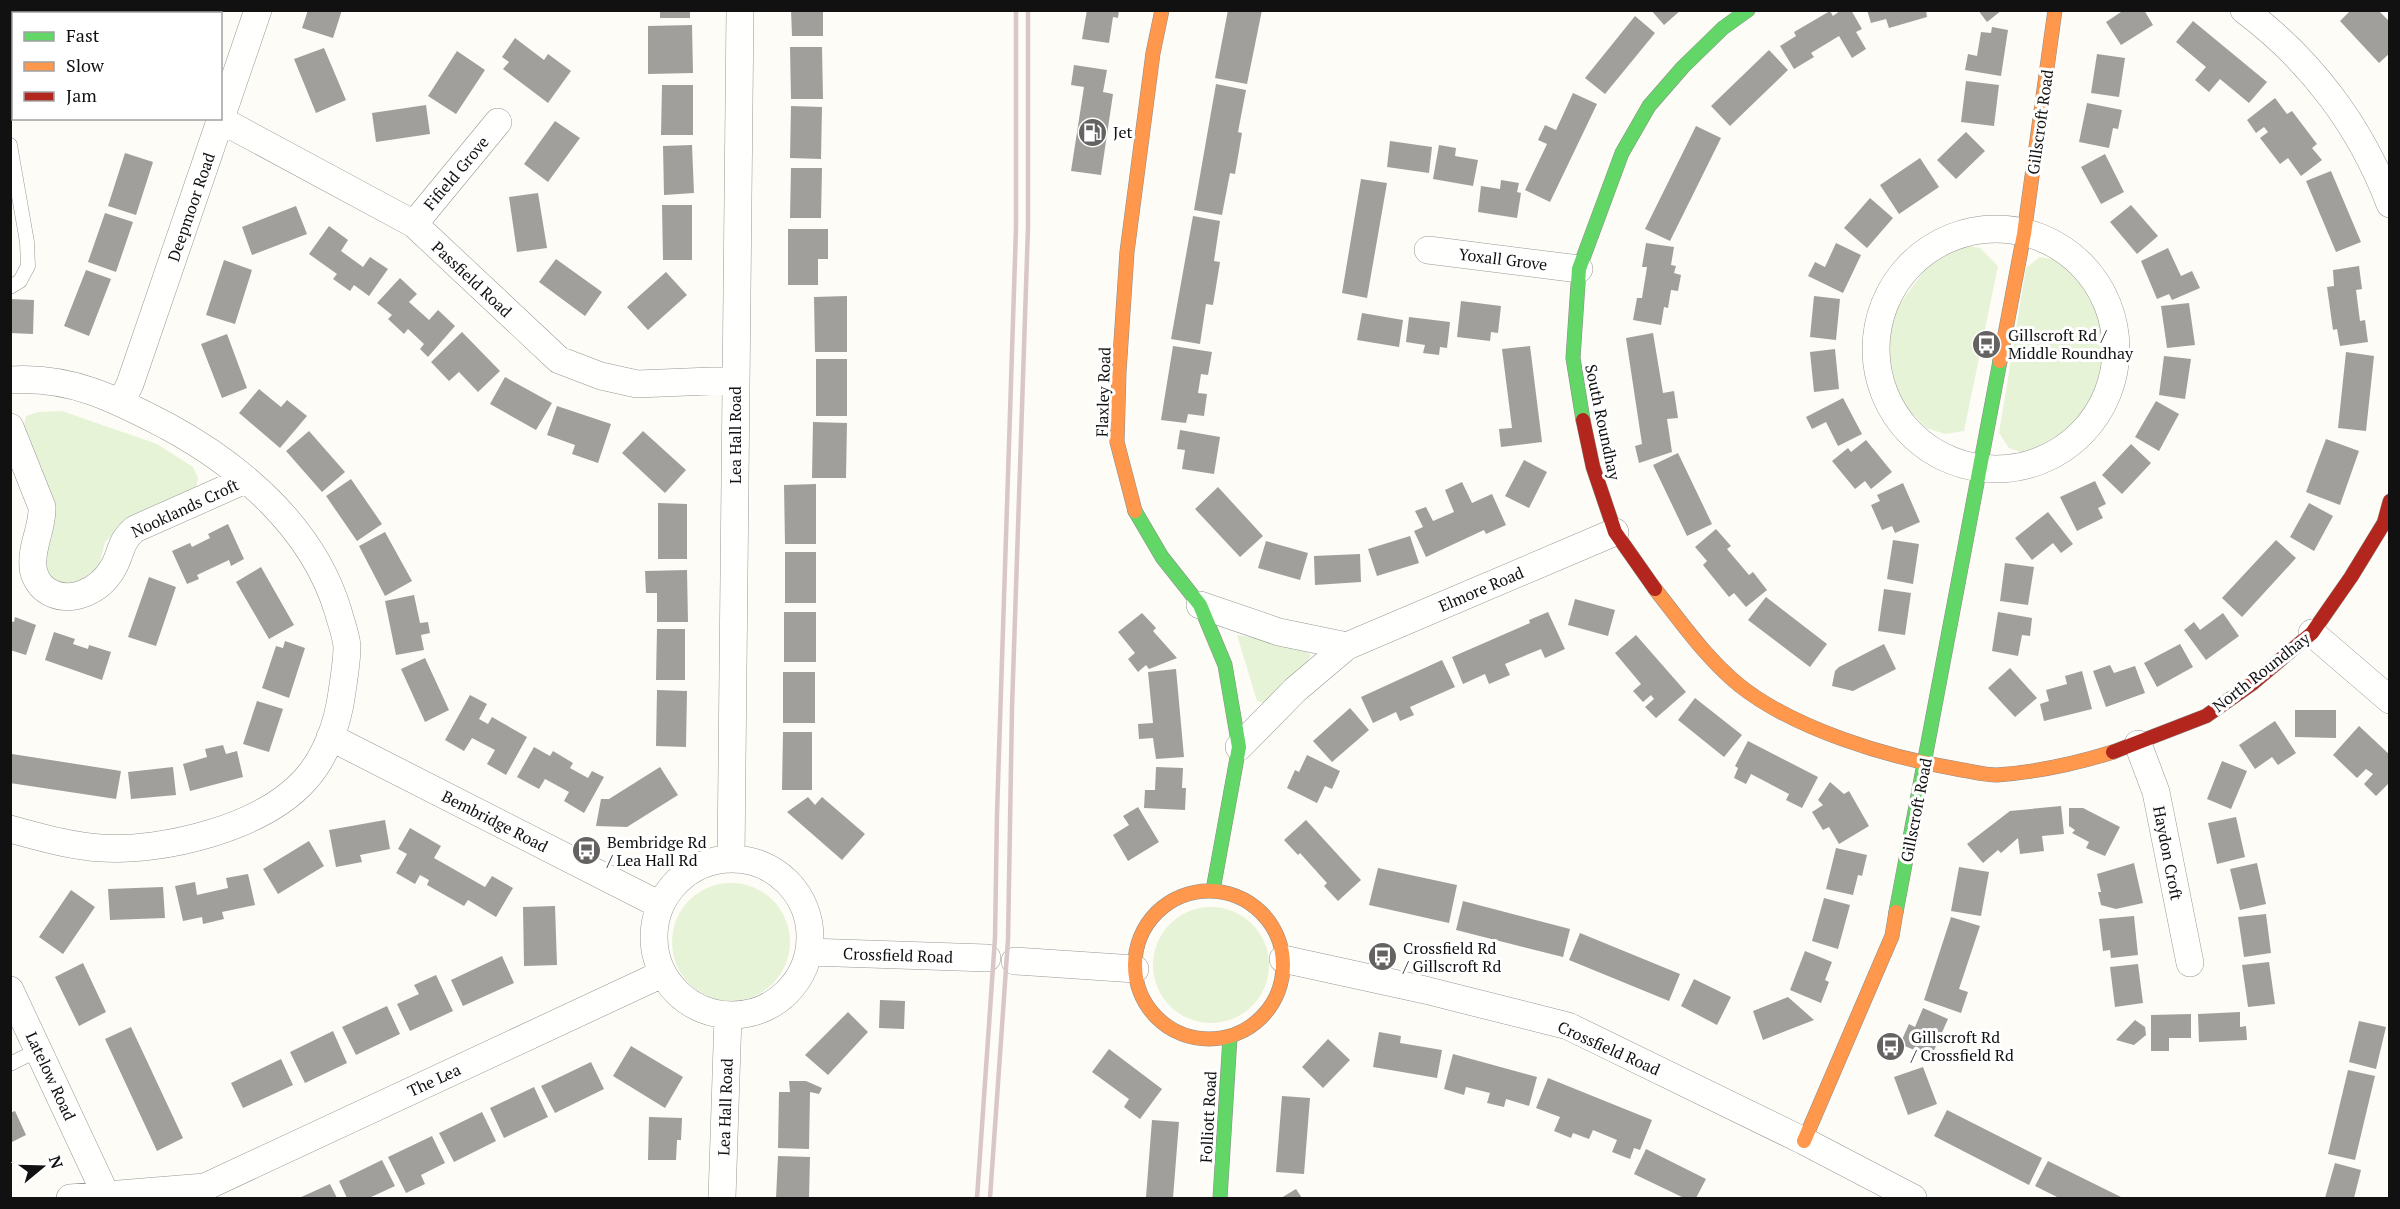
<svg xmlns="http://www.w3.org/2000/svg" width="2400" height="1209" font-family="'PT Serif',serif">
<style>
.green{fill:#e7f3d7}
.building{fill:#a19f9c}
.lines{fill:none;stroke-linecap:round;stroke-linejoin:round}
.lane-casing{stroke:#979795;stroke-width:15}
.street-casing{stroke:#979795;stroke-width:28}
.fast-casing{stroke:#8e8d8b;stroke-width:15}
.slow-casing{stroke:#8e8d8b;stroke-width:15}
.jam-casing{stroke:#8e8d8b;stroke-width:15}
.lane{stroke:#fffffe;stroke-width:14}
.street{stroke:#fffffe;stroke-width:27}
.fast{stroke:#63d668;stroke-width:14}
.slow{stroke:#ff974d;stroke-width:14}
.jam{stroke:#b3261e;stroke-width:14}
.rail{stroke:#d9c6c7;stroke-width:4.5}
.labels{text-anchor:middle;stroke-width:6;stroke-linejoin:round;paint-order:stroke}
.street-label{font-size:16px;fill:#111;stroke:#fff}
.poi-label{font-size:16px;fill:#111;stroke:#fff;text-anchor:start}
</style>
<rect width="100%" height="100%" fill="#fdfcf7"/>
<path class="green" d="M1964,245l16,3 18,18 -34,165 -19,3 -19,-6 -27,-29 -11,-41 3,-42 36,-49z
M2040,257l17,3 26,17 22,55 4,42 -16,37 -25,30 -41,13 -18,-6 -10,-15 27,-165z
M62,411l95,33 36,23 5,11 -2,11 -73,36 -18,17 -6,24 -14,16 -19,4 -18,-3 -25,-152 3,-15 12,-4z
M1237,635l60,10 14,10 -13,22 -34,26 -7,-2z
M672 942a59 59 0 1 1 118 0a59 59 0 1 1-118 0Z
M1153 965a58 58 0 1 1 116 0a58 58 0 1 1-116 0Z"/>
<path class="building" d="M308,10h34l-9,28 -31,-10z
M660,10h30v8h-30z
M791,10h32v26h-31z
M1087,10h32l-1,8 -5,-1 -4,26 -27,-4z
M1228,10h34l-15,74 -32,-6z
M1651,10h30l-17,15z
M1841,10h10l11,19 -6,3 10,17 -14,9 -13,-22 -28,17 3,4 -20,12 -14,-23 16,-10 -2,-4 36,-21 3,5z
M1867,10h59l1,7 -38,11 -3,-9 -15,4z
M1978,10h24l-15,12z
M2124,10h20l9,15 -32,20 -15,-23z
M2351,10h27l12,12v31l-11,10 -39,-42z
M1635,16l20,17 -50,61 -20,-16z
M2193,21l74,61 -18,21 -29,-24 -11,13 -14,-12 11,-13 -30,-25z
M692,25l1,48 -45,1v-48z
M1992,27l16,3 -7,46 -36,-6 3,-16 9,2 4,-24 10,1z
M515,38l29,22 4,-6 23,17 -23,32 -45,-34 6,-7 -7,-5z
M790,47h32l1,52h-32z
M324,48l22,52 -30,13 -22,-54z
M1769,50l19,20 -58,56 -19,-20z
M457,51l28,19 -29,44 -28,-18z
M2097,54l28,4 -6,39 -28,-4z
M1074,65l33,5 -4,22 10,2 -12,81 -30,-4 13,-84 -13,-2z
M1966,81l33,4 -5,41 -33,-4z
M1216,84l30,6 -8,42 4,1 -7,41 -5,-1 -8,42 -28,-5z
M662,85h31v50h-32z
M1573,93l24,11 -47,98 -25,-12 22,-46 -9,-4 7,-15 11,5z
M2275,98l12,16 5,-3 25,33 -5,4 10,12 -21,16 -13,-18 -8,6 -20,-26 8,-6 -4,-5 -8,6 -9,-13z
M2087,103l35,7 -4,19 -5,-1 -4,20 -30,-6z
M426,105l4,29 -54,8 -4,-29z
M791,106l31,1 -1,52 -31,-1z
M555,121l25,17 -32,44 -24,-18z
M1696,126l25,12 -51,103 -25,-12z
M1966,132l19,19 -29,28 -19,-19z
M1390,141l42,6 -3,26 -42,-6z
M692,145l2,48 -30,2 -1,-49z
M1439,145l17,3 -1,8 23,4 -5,26 -40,-7z
M125,153l28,9 -17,53 -28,-9z
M2105,154l19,38 -23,12 -20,-37z
M1920,158l19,29 -40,27 -19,-29z
M791,168h31l-1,50h-31z
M2331,171l30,71 -25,10 -30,-71z
M1361,179l26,4 -20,115 -25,-5z
M1501,180l18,3 -2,9 4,1 -4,25 -39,-6 3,-26 19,3z
M538,193l9,55 -30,4 -8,-55z
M1870,198l23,20 -26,30 -23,-20z
M662,205h30v55h-29z
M2131,205l27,31 -21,18 -27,-32z
M296,206l11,28 -55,21 -10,-28z
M105,213l28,9 -17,50 -28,-10z
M1193,216l27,5 -6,40 6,1 -7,43 -7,-1 -6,40 -29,-5z
M329,226l19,14 -7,11 22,16 7,-10 18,12 -19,27 -15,-11 -4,6 -17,-12 4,-5 -28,-20z
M788,229h40v30h-10v26h-30z
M1646,243l28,4 -3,18 5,1 -2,7 7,2 -3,16 -7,-1 -3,18 -4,-1 -3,18 -28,-5 4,-22h5l5,-31h-5z
M1836,243l25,12 -18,38 -35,-17 7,-14 10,5z
M2168,248l13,28 11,-5 8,17 -28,12 -3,-6 -12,5 -16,-38z
M556,259l46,33 -17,24 -46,-34z
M224,260l28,10 -17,54 -29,-9z
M2359,266l3,23 -6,1 4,31 5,-1 3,22 -28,4 -3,-17 -4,1 -6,-43 7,-1 -1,-16z
M86,270l25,9 -22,57 -25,-10z
M666,272l21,23 -39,35 -21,-23z
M400,278l17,16 -8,8 20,18 9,-10 17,16 -27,31 -8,-8 4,-5 -16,-15 -4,5 -16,-15 4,-4 -15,-12z
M847,296v56h-32l-1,-55z
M1814,296l26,3 -4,41 -26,-3z
M10,299l24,1 -1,34 -23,-1z
M1461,301l40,5 -3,27 -7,-1 -1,9 -33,-4z
M2189,303l6,42 -28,3 -6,-42z
M1362,313l41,7 -4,27 -42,-7z
M1409,317l41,5 -3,26 -7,-1 -1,8 -16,-2 2,-8 -19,-3z
M462,332l38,39 -22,21 -19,-20 -10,9 -18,-19z
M1653,333l10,60 11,-2 4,27 -11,1 5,33 -33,11 -4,-17 7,-2 -16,-106z
M227,334l20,54 -25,10 -21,-54z
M1173,346l39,6 -4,23 -7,-1 -3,19 9,1 -3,22 -16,-2 -2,9 -25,-3z
M1530,346l12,96 -41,5 -2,-18 13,-1 -10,-79z
M1835,349l4,40 -25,3 -4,-40z
M2346,352l28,4 -8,75 -28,-3z
M2164,356l27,3 -6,40 -26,-4z
M816,359h31v57h-31z
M505,377l47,26 -16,27 -46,-26z
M259,389l22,18 6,-7 20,16 -27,32 -41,-35z
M1843,398l19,36 -24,12 -12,-24 -14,7 -6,-12z
M2156,401l23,13 -20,37 -24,-14z
M557,406l54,18 -13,39 -26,-9 3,-9 -28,-10z
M813,422l34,1 -1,55h-34z
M1180,430l40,7 -6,37 -32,-5 3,-19 -8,-1z
M309,431l36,41 -23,20 -36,-41z
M643,431l43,39 -21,23 -43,-40z
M2326,439l33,12 -19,54 -34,-13z
M1866,440l26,32 -21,17 -6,-8 -10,8 -23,-28 16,-13 3,4z
M2131,444l20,19 -29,31 -20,-19z
M1678,453l34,71 -25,12 -34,-71z
M1524,460l23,12 -18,36 -24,-12z
M351,479l31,45 -25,17 -31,-45z
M2095,481l11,23 -8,4 5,10 -26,13 -17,-34z
M1462,482l10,21 20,-9 14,31 -20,9 -2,-4 -58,27 -12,-26 9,-4 -8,-16 11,-4 7,14 21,-9 -9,-22z
M1903,483l17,39 -25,11 -3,-7 -10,4 -11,-25 9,-4 -3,-6z
M816,484v60h-31l-1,-59z
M1218,487l45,49 -23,21 -45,-48z
M658,503l29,1v55h-29z
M2309,503l24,13 -19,35 -24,-14z
M2048,512l25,32 -12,9 -8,-10 -21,17 -17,-22z
M228,524l16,35 -13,7 -2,-6 -32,15 2,4 -12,5 -15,-33 18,-8 2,4 18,-9 -2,-4z
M1716,529l15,17 -4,3 22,26 4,-3 14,18 -21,17 -12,-14 -5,4 -26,-32 4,-4 -12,-14z
M385,532l27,49 -27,15 -26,-50z
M1410,536l9,27 -42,13 -9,-27z
M1893,540l26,4 -6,40 -26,-5z
M2276,540l20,18 -54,59 -20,-19z
M1266,541l42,12 -8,27 -42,-12z
M785,552h31v51h-31z
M1360,554l1,28 -46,3 -1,-29z
M2005,563l29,4 -6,38 -28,-4z
M261,567l33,58 -25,14 -33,-57z
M687,570l1,52h-31v-29h-11l-1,-22z
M149,577l27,10 -20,59 -28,-9z
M1884,589l27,4 -6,42 -27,-4z
M414,595l6,28 8,-1 2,11 -9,2 3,15 -28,5 -11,-54z
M1766,597l61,47 -17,23 -62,-47z
M1575,599l40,11 -7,26 -40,-11z
M784,612h32v50h-32z
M1548,612l17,37 -20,9 -4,-9 -36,15 5,11 -21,9 -4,-10 -22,10 -11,-27 78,-34 -1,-3z
M1998,612l34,6 -2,18 -8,-1 -4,21 -26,-5z
M1142,613l14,15 -3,3 24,27 -28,11 -3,-4 -8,7 -10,-13 7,-6 -17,-21z
M2223,613l16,23 -33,24 -22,-30 10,-8 6,8z
M15,617l21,8 -10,30 -16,-5v-29l4,1z
M657,629h28v51h-29z
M54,632l21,7 -2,5 15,5 1,-4 22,7 -9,28 -57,-20z
M1636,635l50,57 -30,26 -11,-11 9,-8 -3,-4 -8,7 -10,-11 8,-7 -26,-31z
M285,641l20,7 -16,50 -27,-10 14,-42 7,2z
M1884,644l12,25 -43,22 -21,-5 3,-15 4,-4z
M2180,644l13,23 -36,20 -13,-24z
M425,658l24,52 -24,12 -24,-53z
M1442,660l13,27 -45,20 4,8 -14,6 -4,-9 -23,11 -12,-26z
M2110,665l4,8 21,-7 10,27 -39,14 -13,-36z
M2010,668l27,30 -22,19 -27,-29z
M1176,669l8,88 -28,2 -3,-21 -14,1 -1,-15 15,-1 -5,-51z
M2082,671l10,38 -48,12 -4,-17 9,-3 -3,-11 21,-6 -2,-8z
M783,672h32v51h-32z
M657,690l30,1 -1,56 -30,-1z
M470,695l17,9 -8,15 9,5 4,-7 35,20 -21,38 -19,-11 8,-14 -23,-12 -8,13 -19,-11z
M1695,698l47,37 -18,22 -46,-37z
M257,701l26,8 -14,43 -26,-8z
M1350,708l19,22 -37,32 -19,-21z
M2295,710h41v28l-41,-1z
M2275,721l21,32 -18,12 -6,-8 -17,12 -16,-24z
M2359,726l31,29v27l-14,14 -12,-12 9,-10 -7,-5 -9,9 -24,-23z
M783,732h29v58h-30z
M1748,741l70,36 -16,31 -16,-8 3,-6 -38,-20 -5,10 -12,-6 4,-10 -3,-2z
M223,745l3,9 11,-3 6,26 -53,14 -7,-27 24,-7 -2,-8z
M534,747l16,9 3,-5 20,12 -3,5 18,10 4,-7 12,6 -20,36 -20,-12 5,-9 -24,-13 -6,10 -22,-12z
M12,754l109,17 -5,28 -106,-16z
M1307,755l33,16 -8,18 -7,-3 -8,17 -30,-15 8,-18 4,2z
M2222,761l25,10 -16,38 -24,-10z
M173,767l3,28 -45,4 -3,-27z
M660,767l18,28 -51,32 -31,-1 5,-27h8z
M1156,767l27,1 -1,20h4l-1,22 -41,-2 1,-18h10z
M1830,782l14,12 5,-3 20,35 -30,18 -10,-17 -6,3 -11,-18 11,-7 -5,-5z
M808,797l7,8 7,-8 43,37 -23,26 -55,-48z
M2061,806l3,28 -22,2 2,15 -24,3 -2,-16 -17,15 -3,-3 -15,13 -16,-19 43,-33z
M1138,807l21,35 -31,19 -15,-26 16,-10 -6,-9z
M2069,808h14l37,19 -15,29 -19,-8 3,-6 -17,-9 3,-3 -6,-4z
M2236,817l9,40 -28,7 -9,-41z
M385,820l5,29 -30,6 2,7 -26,5 -7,-37z
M1306,820l55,60 -23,21 -14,-15 3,-3 -27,-30 -2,2 -14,-15z
M410,828l31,18 -7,12 51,29 7,-11 21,12 -17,29 -28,-17 -4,6 -37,-21 2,-5 -9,-5 -5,9 -19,-11 11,-19 -9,-5z
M309,841l15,25 -46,28 -15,-25z
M1836,848l31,7 -5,21 -4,-1 -5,20 -27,-6z
M2134,863l9,40 -27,6 -15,-4 -3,-13h3l-4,-18z
M2257,863l9,41 -26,6 -10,-41z
M1959,867l30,5 -8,44 -30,-5z
M1378,868l79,17 -8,38 -80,-18z
M248,874l7,31 -33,7 2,7 -21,5 -1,-7 -19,4 -8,-35 20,-4 2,13 31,-7 -2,-10z
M163,887l2,31 -55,2 -2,-31z
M71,890l24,17 -32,47 -24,-17z
M1824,898l26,7 -12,44 -26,-8z
M1463,901l107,28 -7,28 -107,-27z
M555,906l2,59 -33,1 -1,-59z
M2266,914l5,39 -27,4 -6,-40z
M2134,916l4,39 -27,3 -1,-8 -7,1 -4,-32z
M1951,917l29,9 -21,63 9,3 -7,21 -37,-13z
M1580,933l100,41 -11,27 -100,-41z
M1805,951l27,11 -7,18 4,2 -8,21 -31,-13z
M502,956l12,27 -51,23 -12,-26z
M2269,962l6,42 -27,3 -6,-42z
M83,963l23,49 -27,14 -24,-49z
M2138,964l5,39 -28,4 -5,-40z
M436,975l17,36 -43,20 -13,-27 22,-10 -5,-9z
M1694,979l37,18 -14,28 -36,-19z
M1788,997l26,23 -51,20 -10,-29z
M880,1000l25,1 -1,28 -25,-1z
M387,1006l13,28 -44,21 -14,-28z
M1923,1008l25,11 -17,38 -31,-13 9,-20 6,3z
M848,1012l20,20 -40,43 -23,-20z
M2240,1012v15l6,-1 1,14 -48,2 -1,-28z
M2191,1014v24h-22v13h-18v-36z
M2135,1020l10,7 1,8 -12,10 -18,-5z
M2359,1021l27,6 -10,42 -27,-7z
M131,1027l52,111 -26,13 -52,-112z
M333,1031l14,32 -42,20 -15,-31z
M1379,1032l22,4 -1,7 42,7 -5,28 -64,-11z
M1328,1039l22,21 -27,28 -21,-21z
M631,1046l52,31 -18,31 -52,-32z
M1109,1049l53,40 -22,30 -16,-12 5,-8 -37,-27z
M1453,1054l84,23 -8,29 -23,-7 -2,8 -17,-4 3,-10 -24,-6 -2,8 -20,-6z
M281,1059l12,26 -50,23 -12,-25z
M591,1062l13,27 -49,24 -14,-27z
M1923,1067l14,37 -29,11 -14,-38z
M2348,1070l27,6 -20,84 -27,-6z
M1548,1078l104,42 -12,30 -6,-2 -4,11 -18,-7 5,-12 -24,-10 -4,9 -16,-6 -2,5 -17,-7 6,-14 -24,-9z
M789,1081h17l16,7 -3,6 -9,-2 -1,57 -31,-1 1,-56h11z
M534,1087l14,30 -44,21 -14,-30z
M1282,1096l28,2 -6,76 -28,-2z
M1947,1110l95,48 -13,27 -95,-49z
M15,1111l11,24 -16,8v-30z
M482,1112l14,29 -42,21 -15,-29z
M649,1117l33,1 -1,22h-4l-1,20h-28z
M1152,1120l27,2 -6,76 -27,-1z
M432,1136l13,27 -24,12 4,9 -19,9 -18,-36z
M1646,1149l60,30 -10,19h-12l-50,-24z
M778,1156l32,1 -1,41h-33z
M382,1160l13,26 -26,12h-22l-8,-17z
M2048,1161l75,37h-64l-24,-12z
M2335,1163l26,7 -7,28h-29z
M330,1184l7,14h-38z
M1296,1189l6,9h-21z"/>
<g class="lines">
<defs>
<path id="lane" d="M10,145l17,97 1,24 -8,15 -10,6
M10,1064l28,-14"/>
<path id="street" d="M2244,10c67,50 117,117 146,194
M221,120l193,104 145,136 42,16 36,8 99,-4
M414,224l84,-102
M1876 349a120 120 0 1 1 240 0a120 120 0 1 1-240 0Z
M1428,250l151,19
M10,380c61,-4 105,19 157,46 74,40 146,102 171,185 3,11 8,24 9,35 0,15 -3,32 -5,46 -4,31 -16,65 -37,88 -43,48 -142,72 -204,68 -31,-2 -61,-11 -91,-19
M121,402l9,-18 128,-374
M10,427l32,80c1,20 -11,39 -9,59 0,9 6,19 13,24 23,16 54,1 67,-22 9,-15 6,-26 22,-39l110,-49
M1200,605l79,27 68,14
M2312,633l78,67
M330,737l330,168
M2138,744l18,48 34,171
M1239,747l56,-57 52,-44 268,-114
M731,859l9,-849
M654 937a78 78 0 1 1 156 0a78 78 0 1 1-156 0Z
M809,952l178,6
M1283,959l142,31 143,36 236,115 109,57
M1015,961l120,8
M10,990l96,205
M70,1198l135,-11
M192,1198l13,-11 457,-213
M722,1198l6,-182"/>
<path id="fast" d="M1583,420l-10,-62 6,-89 43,-116 27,-47 34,-39 40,-39 25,-18
M1135,511l27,46 38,48 25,60 14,82 -26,143
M1896,912l104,-551
M1220,1198l10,-161"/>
<path id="slow" d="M2000,361l24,-127 31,-224
M1135,511l-18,-69 2,-70 8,-120 26,-199 9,-43
M1655,589c26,33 51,69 84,96 55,44 148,72 218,84 13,2 28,6 40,6 40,-3 78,-11 116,-23
M1135 965a74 74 0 1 1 148 0a74 74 0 1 1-148 0Z
M1804,1141l88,-205 4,-24"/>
<path id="jam" d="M1583,420l10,47 22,65 40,57
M2113,752l93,-36 47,-33 59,-50 39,-56 33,-54 6,-22"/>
</defs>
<use href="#lane" class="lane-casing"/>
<use href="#street" class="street-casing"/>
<use href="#fast" class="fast-casing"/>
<use href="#slow" class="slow-casing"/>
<use href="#jam" class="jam-casing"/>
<use href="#lane" class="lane"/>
<use href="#street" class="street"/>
<use href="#fast" class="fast"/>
<use href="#slow" class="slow"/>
<use href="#jam" class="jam"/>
<path class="rail" d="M977,1198l18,-260 2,-124 19,-586v-218
M990,1198l18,-258 4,-232 16,-481v-217"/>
</g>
<defs>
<symbol id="fuel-disc" viewBox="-11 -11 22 22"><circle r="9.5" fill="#646362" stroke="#fff"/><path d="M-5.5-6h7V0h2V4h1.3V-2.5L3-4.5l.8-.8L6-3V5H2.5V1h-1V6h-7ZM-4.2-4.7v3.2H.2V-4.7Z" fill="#fff"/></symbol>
<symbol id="bus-disc" viewBox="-11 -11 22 22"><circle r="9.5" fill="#646362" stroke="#fff"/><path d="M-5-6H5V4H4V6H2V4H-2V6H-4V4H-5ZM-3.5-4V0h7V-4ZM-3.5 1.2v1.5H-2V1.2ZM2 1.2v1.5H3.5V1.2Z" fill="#fff"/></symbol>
</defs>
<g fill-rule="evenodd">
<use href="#fuel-disc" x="1076" y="116" width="33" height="33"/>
<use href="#bus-disc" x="1970" y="328" width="33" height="33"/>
<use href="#bus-disc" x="570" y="834" width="33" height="33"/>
<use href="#bus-disc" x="1366" y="940" width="33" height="33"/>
<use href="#bus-disc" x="1874" y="1030" width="33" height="33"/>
</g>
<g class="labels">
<g class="street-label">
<text transform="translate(2040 122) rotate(-82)" y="6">Gillscroft Road</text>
<text transform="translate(456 173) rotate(-50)" y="6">Fifield Grove</text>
<text transform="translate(191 207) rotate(-71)" y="6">Deepmoor Road</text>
<text transform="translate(1503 259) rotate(7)" y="6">Yoxall Grove</text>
<text transform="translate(472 279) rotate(43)" y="6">Passfield Road</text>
<text transform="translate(1103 392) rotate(-88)" y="6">Flaxley Road</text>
<text transform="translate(1603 422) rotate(78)" y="6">South Roundhay</text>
<text transform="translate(735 435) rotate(-90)" y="6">Lea Hall Road</text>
<text transform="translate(185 508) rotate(-25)" y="6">Nooklands Croft</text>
<text transform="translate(1481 589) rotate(-23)" y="6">Elmore Road</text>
<text transform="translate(2261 672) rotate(-38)" y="6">North Roundhay</text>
<text transform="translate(1916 810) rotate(-79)" y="6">Gillscroft Road</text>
<text transform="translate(495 821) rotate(27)" y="6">Bembridge Road</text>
<text transform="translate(2168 853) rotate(79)" y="6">Haydon Croft</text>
<text transform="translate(898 955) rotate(2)" y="6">Crossfield Road</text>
<text transform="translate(1609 1048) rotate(24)" y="6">Crossfield Road</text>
<text transform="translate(51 1076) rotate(65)" y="6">Latelow Road</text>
<text transform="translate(434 1080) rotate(-25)" y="6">The Lea</text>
<text transform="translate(725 1107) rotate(-88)" y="6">Lea Hall Road</text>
<text transform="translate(1208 1117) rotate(-87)" y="6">Folliott Road</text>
</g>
<g class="poi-label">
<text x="1113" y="138">Jet</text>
<text x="2008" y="341">Gillscroft Rd /<tspan x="2008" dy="18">Middle Roundhay</tspan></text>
<text x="607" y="848">Bembridge Rd<tspan x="607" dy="18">/ Lea Hall Rd</tspan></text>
<text x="1403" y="954">Crossfield Rd<tspan x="1403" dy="18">/ Gillscroft Rd</tspan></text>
<text x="1911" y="1043">Gillscroft Rd<tspan x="1911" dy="18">/ Crossfield Rd</tspan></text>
</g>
</g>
<rect width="2400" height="1209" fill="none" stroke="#111111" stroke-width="24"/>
<rect x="12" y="12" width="210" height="108" fill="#ffffff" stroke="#a0a0a0" stroke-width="1.5"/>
<rect x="24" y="32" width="30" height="9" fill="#63d668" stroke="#a0a0a0" stroke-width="1.5"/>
<text x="66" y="42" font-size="18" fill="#111111">Fast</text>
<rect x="24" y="62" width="30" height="9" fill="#ff974d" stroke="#a0a0a0" stroke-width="1.5"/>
<text x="66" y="72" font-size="18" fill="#111111">Slow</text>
<rect x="24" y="92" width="30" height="9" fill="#b3261e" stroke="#a0a0a0" stroke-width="1.5"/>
<text x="66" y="102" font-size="18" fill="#111111">Jam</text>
<g transform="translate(42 1167) rotate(71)" stroke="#ffffff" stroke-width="4.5" paint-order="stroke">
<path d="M0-4.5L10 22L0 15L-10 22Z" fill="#111111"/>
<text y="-9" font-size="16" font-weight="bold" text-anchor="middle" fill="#111111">N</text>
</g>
</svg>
